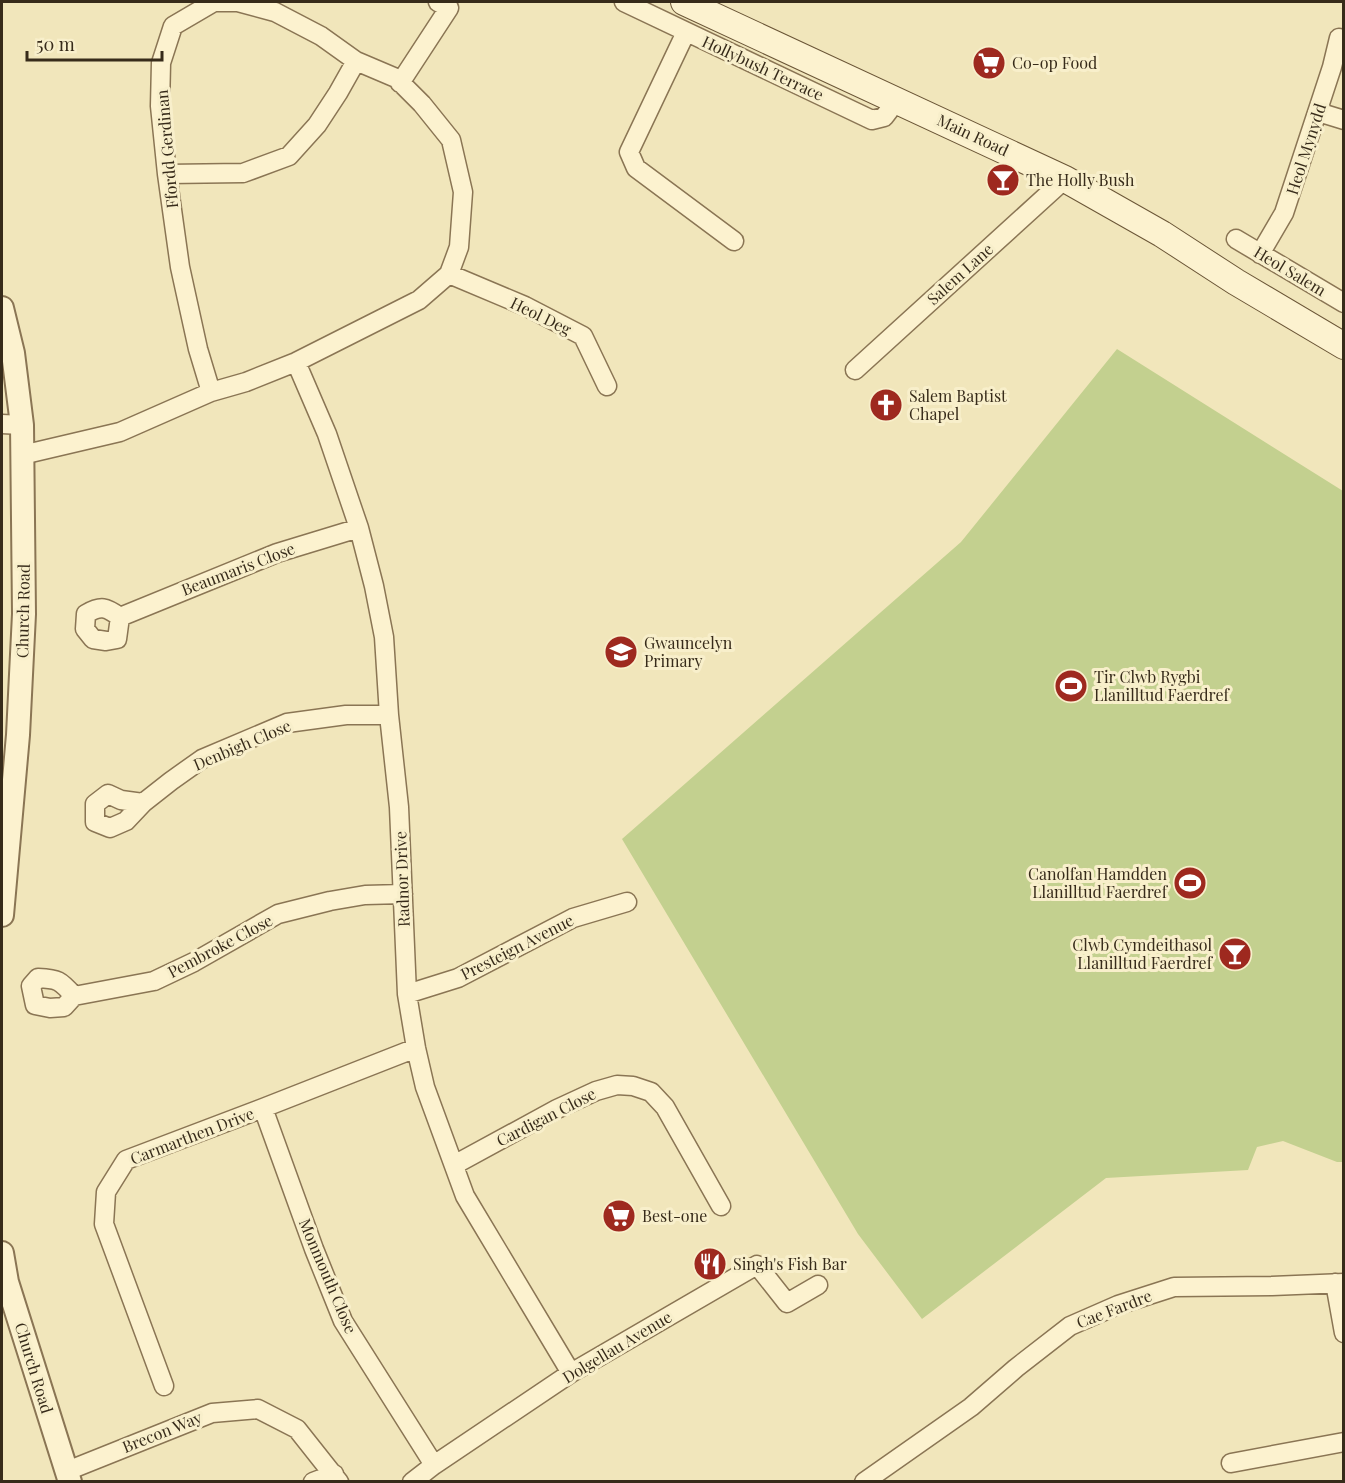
<svg xmlns="http://www.w3.org/2000/svg" width="1345" height="1483" font-family="'Playfair Display',serif">
<style>
.green{fill:#c3d08f}
.lines{fill:none;stroke-linecap:round;stroke-linejoin:round}
.minor-casing{stroke:#8a7554;stroke-width:21}
.tertiary-casing{stroke:#8a7554;stroke-width:26}
.secondary-casing{stroke:#6b5637;stroke-width:28}
.minor{stroke:#fcf2cf;stroke-width:18}
.tertiary{stroke:#fcf2cf;stroke-width:22}
.secondary{stroke:#fcf2cf;stroke-width:26}
.labels{text-anchor:middle;stroke-width:6;stroke-linejoin:round;paint-order:stroke}
.poi-label{font-size:16px;fill:#372b1a;stroke:#f8efcb;text-anchor:start}
.street-label{font-size:16px;fill:#372b1a;stroke:#f8efcb}
</style>
<rect width="100%" height="100%" fill="#f1e6bb"/>
<path class="green" d="M1117,349l226,142v671h-6l-54,-21 -26,6 -9,23 -142,8 -184,141 -64,-85 -236,-395 339,-297z"/>
<g class="lines">
<defs>
<path id="minor" d="M624,2l248,118 12,-3 13,-17
M686,32l-57,120 7,16 98,73
M400,83l49,-75 -11,-6
M1318,112l26,8
M167,174l76,-1 46,-17 28,-31 21,-32 18,-32
M1236,239l108,64
M1260,254l24,-41 48,-146 7,-29
M449,274l76,32 58,30 24,50
M296,362l31,72 32,94 15,58 10,51 5,78 10,92 8,187 9,54 9,39 40,109 106,177
M855,370l210,-191
M2,424l20,1
M22,455l98,-23 91,-40 35,-10 50,-20 123,-62 30,-26 10,-27 4,-55 -12,-52 -29,-36 -26,-26 -40,-17 -35,-25 -46,-24 -37,-10h-24l-41,24 -12,37 -1,43 7,68 13,93 18,82 13,43
M120,617c-14,-10 -19,-12 -34,-3l-1,15 8,10 13,2 11,-2 3,-22 157,-64 82,-25
M143,803l-22,-3 -13,-6 -13,10v18l15,6 16,-7 17,-18 28,-22 31,-22 85,-36 59,-8h43
M407,994l51,-16 115,-60 54,-16
M74,996c-14,-16 -16,-17 -36,-18l-7,8 4,19 15,3 14,-1 10,-11 80,-15 40,-19 84,-48 52,-13 35,-6 38,-1
M263,1108l51,141 29,72 91,144
M454,1165l103,-56 39,-18 21,-6 16,1 18,6 14,15 56,99
M1335,1283l9,50
M164,1386l-60,-162 2,-32 20,-32 137,-52 153,-60
M1231,1463l113,-21
M67,1471l145,-58 46,-4 39,20 42,53
M313,1482l21,-8
M412,1482l22,-17 137,-92 186,-108 30,38 31,-18
M864,1482l107,-75 45,-39 54,-42 48,-21 56,-18 98,-1 72,-3"/>
<path id="tertiary" d="M2,308l11,45 9,72 2,189 -6,121 -16,180
M2,1253l5,29 63,200"/>
<path id="secondary" d="M684,2l381,177 97,55 74,48 108,64"/>
</defs>
<use href="#minor" class="minor-casing"/>
<use href="#tertiary" class="tertiary-casing"/>
<use href="#secondary" class="secondary-casing"/>
<use href="#minor" class="minor"/>
<use href="#tertiary" class="tertiary"/>
<use href="#secondary" class="secondary"/>
</g>
<defs>
<symbol id="supermarket-disc" viewBox="-11 -11 22 22"><circle r="9.5" fill="#9e291f" stroke="#f8efcb"/><path d="M-6-5.5h2.5l.6 2H6L4.5 2H-2.5L-4.4-4H-6ZM-1.5 3.2a1.3 1.3 0 1 0 .1 0ZM3 3.2a1.3 1.3 0 1 0 .1 0Z" fill="#fff"/></symbol>
<symbol id="bar-disc" viewBox="-11 -11 22 22"><circle r="9.5" fill="#9e291f" stroke="#f8efcb"/><path d="M-6-5H6L.8 .8V4.5H3.5V6h-7V4.5H-.8V.8Z" fill="#fff"/></symbol>
<symbol id="church-disc" viewBox="-11 -11 22 22"><circle r="9.5" fill="#9e291f" stroke="#f8efcb"/><path d="M-1.2-6h2.4v3.5h3.3v2.4h-3.3V6h-2.4V-.1h-3.3v-2.4h3.3Z" fill="#fff"/></symbol>
<symbol id="school-disc" viewBox="-11 -11 22 22"><circle r="9.5" fill="#9e291f" stroke="#f8efcb"/><path d="M0-5L7-2L0 1L-7-2ZM-4 1L0 2.5L4 1V4Q0 6-4 4Z" fill="#fff"/></symbol>
<symbol id="stadium-disc" viewBox="-11 -11 22 22"><circle r="9.5" fill="#9e291f" stroke="#f8efcb"/><path d="M0-5a6.5 5 0 1 0 0 10a6.5 5 0 1 0 0-10ZM-3.5-1.8h7v3.6h-7Z" fill="#fff"/></symbol>
<symbol id="restaurant-disc" viewBox="-11 -11 22 22"><circle r="9.5" fill="#9e291f" stroke="#f8efcb"/><path d="M-5-6h1v4h1v-4h1v4h1v-4h1v5L-1.5 .5V6h-2V.5L-5-1ZM5-6V6H3V1.5H1.5Q1.5-4 5-6Z" fill="#fff"/></symbol>
</defs>
<g fill-rule="evenodd">
<use href="#supermarket-disc" x="970" y="44" width="38" height="38"/>
<use href="#bar-disc" x="984" y="161" width="38" height="38"/>
<use href="#church-disc" x="867" y="386" width="38" height="38"/>
<use href="#school-disc" x="602" y="633" width="38" height="38"/>
<use href="#stadium-disc" x="1052" y="667" width="38" height="38"/>
<use href="#stadium-disc" x="1171" y="864" width="38" height="38"/>
<use href="#bar-disc" x="1216" y="935" width="38" height="38"/>
<use href="#supermarket-disc" x="600" y="1197" width="38" height="38"/>
<use href="#restaurant-disc" x="691" y="1245" width="38" height="38"/>
</g>
<g class="labels">
<g class="poi-label">
<text x="1012" y="69">Co-op Food</text>
<text x="1026" y="186">The Holly Bush</text>
<text x="909" y="402">Salem Baptist<tspan x="909" dy="18">Chapel</tspan></text>
<text x="644" y="649">Gwauncelyn<tspan x="644" dy="18">Primary</tspan></text>
<text x="1094" y="683">Tir Clwb Rygbi<tspan x="1094" dy="18">Llanilltud Faerdref</tspan></text>
<text x="1167" y="880" text-anchor="end">Canolfan Hamdden<tspan x="1167" dy="18">Llanilltud Faerdref</tspan></text>
<text x="1212" y="951" text-anchor="end">Clwb Cymdeithasol<tspan x="1212" dy="18">Llanilltud Faerdref</tspan></text>
<text x="642" y="1222">Best-one</text>
<text x="733" y="1270">Singh's Fish Bar</text>
</g>
<g class="street-label">
<text transform="translate(763 68) rotate(25)" y="6">Hollybush Terrace</text>
<text transform="translate(973 135) rotate(25)" y="6">Main Road</text>
<text transform="translate(167 149) rotate(-95)" y="6">Ffordd Gerdinan</text>
<text transform="translate(1306 149) rotate(-72)" y="6">Heol Mynydd</text>
<text transform="translate(1290 271) rotate(31)" y="6">Heol Salem</text>
<text transform="translate(960 274) rotate(-42)" y="6">Salem Lane</text>
<text transform="translate(541 316) rotate(26)" y="6">Heol Deg</text>
<text transform="translate(238 569) rotate(-21)" y="6">Beaumaris Close</text>
<text transform="translate(23 611) rotate(-89)" y="6">Church Road</text>
<text transform="translate(242 745) rotate(-23)" y="6">Denbigh Close</text>
<text transform="translate(402 879) rotate(-92)" y="6">Radnor Drive</text>
<text transform="translate(220 946) rotate(-28)" y="6">Pembroke Close</text>
<text transform="translate(517 947) rotate(-27)" y="6">Presteign Avenue</text>
<text transform="translate(546 1117) rotate(-27)" y="6">Cardigan Close</text>
<text transform="translate(192 1136) rotate(-21)" y="6">Carmarthen Drive</text>
<text transform="translate(328 1276) rotate(67)" y="6">Monmouth Close</text>
<text transform="translate(1114 1309) rotate(-21)" y="6">Cae Fardre</text>
<text transform="translate(617 1347) rotate(-31)" y="6">Dolgellau Avenue</text>
<text transform="translate(34 1368) rotate(73)" y="6">Church Road</text>
<text transform="translate(162 1432) rotate(-22)" y="6">Brecon Way</text>
</g>
</g>
<rect width="1345" height="1483" fill="none" stroke="#372b1a" stroke-width="6"/>
<path d="M27 51v9h135v-9" fill="none" stroke="#372b1a" stroke-width="3"/>
<text x="36" y="51" font-size="18" fill="#372b1a" stroke="#f8efcb" stroke-width="4.5" paint-order="stroke">50 m</text>
</svg>
